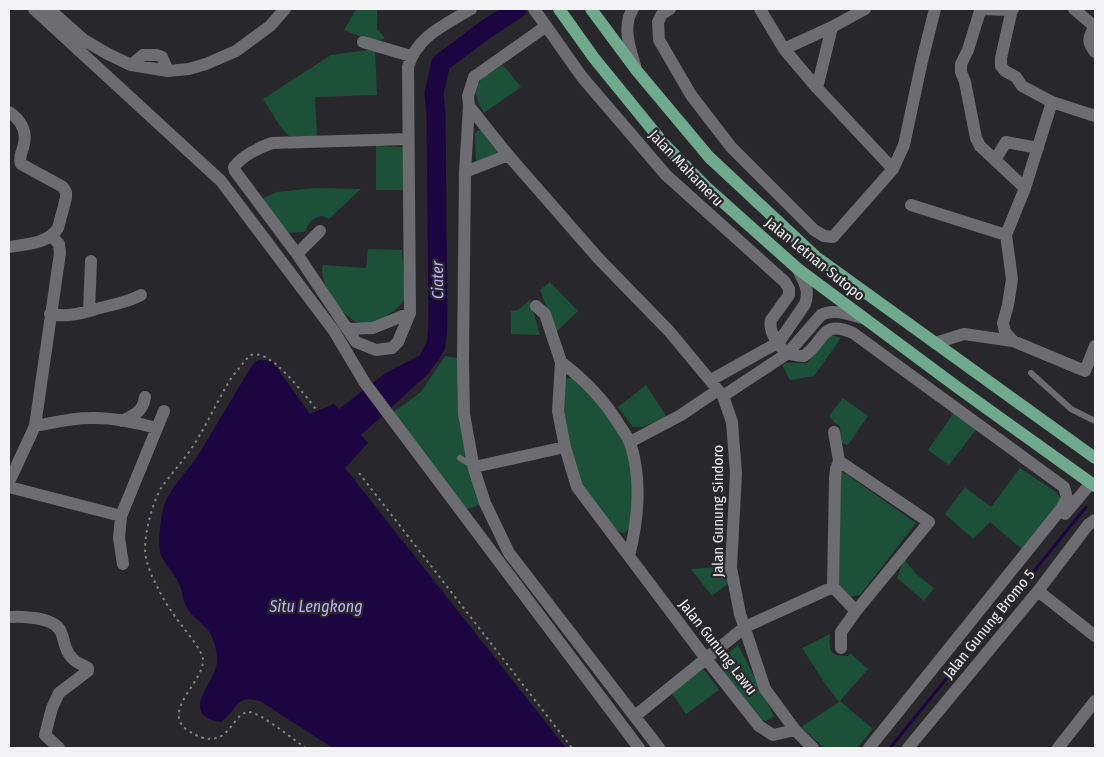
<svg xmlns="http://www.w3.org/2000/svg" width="1104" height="757" font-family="'Fira Sans Condensed',sans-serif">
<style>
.green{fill:#1d5039}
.water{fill:#1d0542}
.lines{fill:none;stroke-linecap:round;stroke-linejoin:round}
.stream{stroke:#1d0542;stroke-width:3}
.river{stroke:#1d0542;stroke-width:19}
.path{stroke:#848387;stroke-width:2;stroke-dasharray:2.5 4;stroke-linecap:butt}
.service{stroke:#6d6c71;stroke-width:6}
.minor{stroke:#6d6c71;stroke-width:12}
.primary{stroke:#6fa98e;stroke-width:12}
.labels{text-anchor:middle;stroke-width:4.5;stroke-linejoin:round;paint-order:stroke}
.street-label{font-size:15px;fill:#f3f2f5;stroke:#28272b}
.water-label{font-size:16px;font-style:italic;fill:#c0b1fd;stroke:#28272b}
</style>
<rect width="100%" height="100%" fill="#28272b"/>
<path class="green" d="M356,9h21v20l8,9 -10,4 -31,-12z
M375,49l2,46 -62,2 2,39h-28l-9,-10 -17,-27 68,-44z
M503,65l18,22 -37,26c-17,-28 -5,-34 19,-48z
M482,128l21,26 -27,15 -1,-36z
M376,146l27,1v43h-27z
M315,188l46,1 -32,30 -7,-3c-9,2 -13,5 -16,14l-2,2 -19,1 -26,-33 18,-8z
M368,249l34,1c0,9 4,40 3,47 -2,7 -10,13 -16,17 -9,7 -21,12 -32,8 -15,-5 -40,-42 -34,-57l43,3z
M550,282l28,29 -24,23 -7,-26 -7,-18z
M530,300l10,35 -29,-1v-23l7,-1z
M831,335l10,3 -27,38 -24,4 -8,-15 4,-2h21z
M445,356l18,3 11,110 11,34 -26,9 -67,-99 29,-21z
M567,378h8l55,64 8,43 -8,42 -6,7 -9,-5 -38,-42 -12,-40 -3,-64z
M646,385l21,32 -24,10h-10l-15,-20z
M843,398l25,18 -20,29 -7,-2 -1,-17 -6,-4 -5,-6z
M955,411l23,16 -29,38 -21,-15z
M1020,468l36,24 6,9 -39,49 -33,-28 -17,17 -28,-25 20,-27 26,20z
M842,473l4,1 70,49 -56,72 -13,2 -11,-13 3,-105z
M904,559l12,15 18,14 -10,13 -27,-23z
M728,566l2,16 -18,14 -21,-27z
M830,634c-2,16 0,23 18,22l2,-3 18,16 -28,32 33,28 -16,19h-33l-23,-21 38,-25 -13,-17 -24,-37z
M738,645l36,71 -8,5 -4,-1 -40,-50 -2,-10z
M702,667l17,23 -33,24 -16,-23z"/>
<path class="water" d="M431,331l16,2 -3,17 -15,23 -68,62 7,8 -23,25 221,280h-233l-73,-47c-26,-7 -21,8 -39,21 -46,-8 -2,-41 -4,-63 0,-8 -3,-19 -7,-26 -6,-9 -17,-15 -23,-25 -4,-6 -4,-15 -7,-22 -4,-11 -12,-18 -18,-28 -6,-11 -1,-48 5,-60 9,-16 23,-30 33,-46 18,-29 35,-59 53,-88l6,-4 13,1 38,53 24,-10 5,5 47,-36 40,-21 6,-10z"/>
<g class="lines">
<path class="stream" d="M890,748l196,-241"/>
<path class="river" d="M430,356l6,-11 2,-20 -2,-211 -2,-21 7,-30 44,-33 32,-21"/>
<path class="path" d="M359,473l213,275
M306,748c-11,-7 -47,-37 -58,-36 -18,2 -19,45 -61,18 -26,-20 18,-49 16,-71 0,-9 -25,-37 -31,-47 -6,-8 -11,-17 -15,-26 -5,-9 -9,-19 -11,-28 -4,-17 6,-55 15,-70 11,-15 24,-29 34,-45 13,-21 23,-43 35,-63 6,-9 13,-16 19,-24 20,-11 55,39 67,53"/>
<path class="service" d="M1031,373l40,36 24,12
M460,458l13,8"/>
<path class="minor" d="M34,9l187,172 113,150 31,52 274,365
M49,9l35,31 24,14 23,11 37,6 21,-2 17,-5 30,-13 34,-25 15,-17
M534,9l48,68 84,98 119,107 4,7v6l-18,25c-3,11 8,28 17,33 5,2 12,3 16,3 22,-16 17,-37 49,-23l211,154 3,11 -6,11 -192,239
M633,9c-12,17 -2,42 3,60
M670,9l-8,5 -4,8 1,18 32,55 40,52 83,83 10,6 9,1 60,-68 11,-24 18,-84 13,-52
M760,9l24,40 33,39 76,81
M1012,9l-11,49v8l4,5 11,6 6,9 30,16
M1013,9l-4,1 -26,-1 -3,2 -12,39 -7,14v8l4,10 11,56 4,8 15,14 11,-18 32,6
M1074,9l20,17
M1095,24c-5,14 -10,15 0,28
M363,42l48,14
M784,49l48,-22 33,-18
M131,65l12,-10h14l5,2 6,14
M817,88l15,-61
M469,106l-4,66 -2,187 1,55 10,55 11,34 24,50 150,195
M9,112c11,7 18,18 15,32 -1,7 -6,12 -3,20l42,23 3,5v6l-8,30c-10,16 -32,16 -49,19
M408,139l-136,4c-14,5 -29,12 -38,24l1,4 62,83 59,88 20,8 16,-2 6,-6 12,-29 -2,-246c9,-31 37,-42 63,-58
M508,155l90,103 71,73 54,65 9,26 4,52 -5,94 9,46 25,75 30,41 18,18
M995,160l30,28
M465,172l43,-17 -39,-49 -1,-10 6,-19 71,-50
M911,205l95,30
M297,254l23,-23
M536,306l9,8 16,48 -3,49 7,36 12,40 130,173 52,66 14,9 22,-5
M89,311l2,-50
M50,314c23,4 36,-3 58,-8 12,-3 22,-5 33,-11
M348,329l25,-1 37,-15
M1013,341l-8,-9 -2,-9 5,-18 4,-26 -6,-44 19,-47 27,-86 43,14
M935,343l29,-9 49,7 72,30 10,-25
M561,362c24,18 44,39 59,64 3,5 8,11 10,17 12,35 8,77 -1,113
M711,380l68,-38 26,-38c5,-15 -1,-21 -7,-35
M723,396l65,-43 33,-38c13,-7 28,0 42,3
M122,421c12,-6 21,-9 23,-24
M35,426c18,-3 36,-8 55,-8 22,-1 45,4 66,10
M834,432l5,29
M630,442l51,-27 37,-25
M474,467l91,-20
M9,482l26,-56 25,-173 -1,-9 -8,-8
M9,487l112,29
M1065,514l26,-31
M123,564l-4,-26 2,-22 43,-105
M833,587l2,-108 1,-10 3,-8 90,61 -73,89 -15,21v16
M1038,591l57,45
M9,617c13,-1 43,0 51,13 5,9 3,19 12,28 5,6 11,6 16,10v3l-29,22 -7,15 -7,27 14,13
M635,716l110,-89 88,-40 23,24
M908,748l130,-157 50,-66 7,-5
M1058,748l37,-47"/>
<path class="primary" d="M559,9l35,49 70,86 42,43 92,82 159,118 138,99
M591,9l46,62 72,86 107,100 279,201"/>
</g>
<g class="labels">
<g class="street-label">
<text transform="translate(686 168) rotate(46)" y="5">Jalan Mahameru</text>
<text transform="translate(815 259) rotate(39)" y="5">Jalan Letnan Sutopo</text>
<text transform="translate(718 511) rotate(-90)" y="5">Jalan Gunung Sindoro</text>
<text transform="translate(989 624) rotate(-51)" y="5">Jalan Gunung Bromo 5</text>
<text transform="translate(718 647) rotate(52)" y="5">Jalan Gunung Lawu</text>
</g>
<g class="water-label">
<text transform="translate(437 280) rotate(-91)" y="6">Ciater</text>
<text x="316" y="612">Situ Lengkong</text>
</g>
</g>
<rect width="1104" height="757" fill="none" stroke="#f3f2f5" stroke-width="20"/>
</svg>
